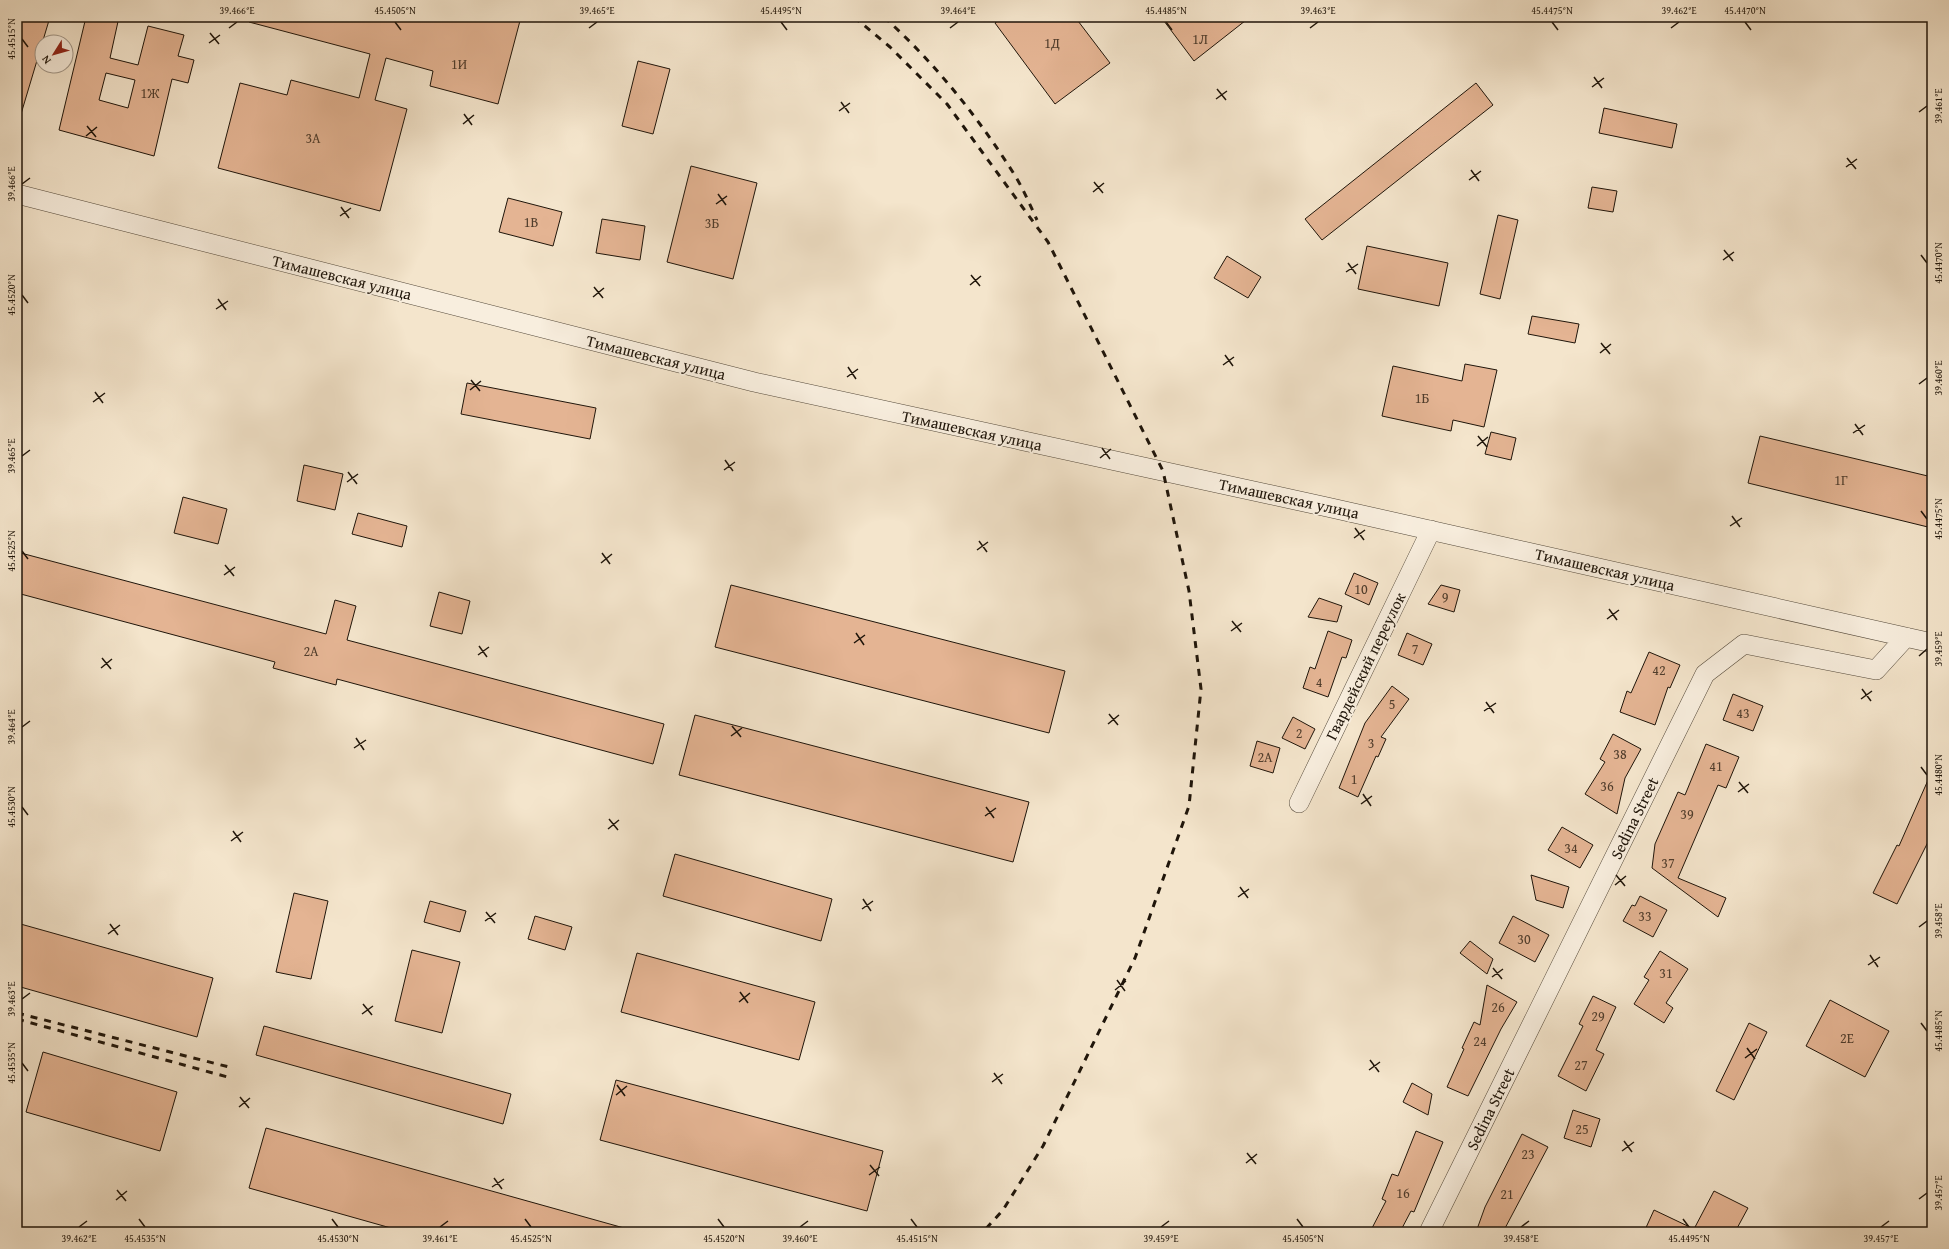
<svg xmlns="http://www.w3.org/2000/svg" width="1949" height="1249" font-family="'Gentium Book Plus',serif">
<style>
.building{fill:#e4b493;stroke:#1f150a;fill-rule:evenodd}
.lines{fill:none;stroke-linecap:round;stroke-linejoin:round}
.minor-casing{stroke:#54493a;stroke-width:20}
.minor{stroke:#f8eede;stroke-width:19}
.rail{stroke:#1f150a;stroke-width:3;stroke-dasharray:7 7;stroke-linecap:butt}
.ticks{fill:none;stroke:#1f150a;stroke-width:1.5}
.labels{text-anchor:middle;stroke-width:3.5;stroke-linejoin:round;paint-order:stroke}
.number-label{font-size:14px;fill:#503d2c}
.street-label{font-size:16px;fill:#1f150a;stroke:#f8eede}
.neatline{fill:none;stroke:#1f150a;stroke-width:1.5}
.ticks-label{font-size:10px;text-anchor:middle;fill:#1f150a}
</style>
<rect width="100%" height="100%" fill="#f4e5cc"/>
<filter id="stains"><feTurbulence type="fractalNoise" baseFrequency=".005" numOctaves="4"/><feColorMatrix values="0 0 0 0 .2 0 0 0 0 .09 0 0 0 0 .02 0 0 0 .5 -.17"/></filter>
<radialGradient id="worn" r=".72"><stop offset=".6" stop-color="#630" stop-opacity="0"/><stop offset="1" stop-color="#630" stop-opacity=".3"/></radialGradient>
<path class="building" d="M17,17h33l-29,97h-4z
M86,17h33l-9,41 28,7 10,-39 36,9 -6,21 16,4 -6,23 -16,-4 -18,77 -95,-26zM106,73l29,7 -7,28 -29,-8z
M250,17h271l-23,87 -68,-18 3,-15 -47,-13 -11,42 32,9 -27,102 -162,-43 22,-85 47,12 4,-15 68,18 11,-44 -121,-32z
M1003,17h72l35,46 -55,41 -60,-81z
M1161,17h89l-56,44z
M638,61l32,8 -17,65 -31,-8z
M1476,83l17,22 -171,135 -17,-21z
M1604,108l73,16 -5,24 -73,-15z
M691,166l66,17 -24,96 -66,-17z
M1592,187l25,4 -4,21 -25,-4z
M508,198l54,14 -9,34 -54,-14z
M1498,215l20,5 -18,79 -20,-5z
M602,219l43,7 -5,34 -44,-7z
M1367,246l81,17 -9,43 -81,-17z
M1227,256l34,21 -13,21 -34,-20z
M1532,316l47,8 -4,19 -47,-9z
M1465,364l32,6 -13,57 -31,-7 -2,11 -69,-15 11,-50 69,15z
M467,383l129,25 -6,31 -129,-25z
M1491,432l25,6 -5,22 -26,-6z
M1760,436l172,41v51l-184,-45z
M304,465l39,9 -8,36 -38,-9z
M183,497l44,12 -9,35 -44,-11z
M358,513l49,13 -5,21 -50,-13z
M17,552l309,82 9,-34 21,6 -9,34 317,84 -11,40 -316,-85 -1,6 -63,-17 2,-6 -258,-69z
M1354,573l24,10 -9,22 -24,-11z
M731,585l334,86 -16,62 -334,-86z
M1441,585l19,5 -6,22 -26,-8z
M439,592l31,9 -8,33 -32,-8z
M1319,598l23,8 -5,16 -29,-5z
M1328,631l24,9 -6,18 -4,-1 -14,40 -25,-9 7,-21 5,2z
M1407,633l25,11 -9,21 -25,-10z
M1649,652l31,13 -10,23 -2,-1 -13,38 -35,-13 7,-21 4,2z
M1392,686l17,13 -28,38 5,2 -8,18 -2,-1 -18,41 -19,-9 26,-65z
M1733,694l30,12 -10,25 -30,-11z
M695,715l334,87 -16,60 -334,-87z
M1293,717l22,12 -10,20 -23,-11z
M1613,734l28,15 -16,29 -8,36 -32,-20 20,-32 -5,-3z
M1257,741l23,7 -7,25 -23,-7z
M1706,744l33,13 -13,31 -8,-3 -40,93 48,20 -8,19 -66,-49 3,-24 23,-52 7,3z
M1932,771v63l-35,70 -24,-11 24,-48 2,1z
M1562,827l31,18 -13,23 -32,-18z
M675,854l157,45 -11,42 -158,-45z
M1531,875l38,12 -6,21 -27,-8z
M294,893l34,8 -17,78 -35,-7z
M1640,896l27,14 -14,27 -30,-16 9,-16 3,1z
M430,901l36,10 -6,21 -36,-10z
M535,916l37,11 -7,23 -37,-11z
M1513,916l36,19 -14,27 -36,-19z
M17,923l196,55 -16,59 -180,-51z
M1470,941l23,18 -6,15 -27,-21z
M412,950l48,12 -18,71 -47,-12z
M1660,951l28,18 -22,34 7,5 -9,15 -30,-19 15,-24 -5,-3z
M637,953l178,49 -16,58 -178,-48z
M1487,985l30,17 -16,27 -33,67 -21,-9 17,-38 -2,-1 12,-26 6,3z
M1593,996l23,11 -20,43 8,4 -18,37 -28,-15 25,-50 -4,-2z
M1830,1000l59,31 -24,46 -59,-31z
M1749,1023l18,9 -33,68 -18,-9z
M264,1026l247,68 -8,30 -247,-69z
M43,1052l134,40 -17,59 -134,-39z
M616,1080l267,71 -16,60 -267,-71z
M1412,1083l20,11 -4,21 -25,-13z
M1573,1110l27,9 -9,28 -27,-9z
M266,1128l358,100 -1,4h-218l-156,-44z
M1416,1131l27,11 -29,70 -3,-1 -11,21h-30l16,-31 -4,-2 10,-25 6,2z
M1522,1134l26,13 -45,85h-27l9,-25z
M1714,1191l34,17 -13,24h-91l10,-22 40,19z"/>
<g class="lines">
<defs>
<path id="minor" d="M17,194l737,188 573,125 605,136
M1299,803l132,-273
M1429,1232l276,-558 39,-30 132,26 30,-33"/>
</defs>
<use href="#minor" class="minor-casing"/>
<use href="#minor" class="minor"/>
<path class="rail" d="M854,17l36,30 57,57 101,138 115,229 26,120 12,98 -12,117 -54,152 -92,188 -40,64 -20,22
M884,17c50,45 94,100 130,157 9,14 16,31 23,46
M17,1013l212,54
M17,1019l214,59"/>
</g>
<path class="ticks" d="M395,22l6,8M781,22l6,8M1166,22l6,8M1552,22l6,8M1745,22l6,8M229,28l8,-6M589,28l8,-6M950,28l8,-6M1310,28l8,-6M1671,28l8,-6M210,33l9,11M22,39l6,8M209,43l11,-8M1594,77l8,11M1592,87l12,-9M1217,89l9,11M1216,99l11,-8M841,102l8,11M839,111l11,-8M1919,112l8,-6M464,114l8,11M463,124l11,-9M87,126l9,11M86,136l11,-9M1847,158l9,11M1846,167l11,-8M1471,170l8,11M1469,180l12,-9M1094,182l9,11M22,184l8,-6M1093,192l11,-9M718,194l8,11M716,204l11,-8M341,207l8,11M340,216l11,-8M1724,250l9,11M1921,255l6,8M1723,260l11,-8M1348,263l8,11M1346,272l12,-8M971,275l9,11M970,285l11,-9M594,287l9,11M22,295l6,8M593,297l11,-9M218,299l8,11M216,309l12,-8M1601,343l9,11M1600,353l11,-9M1225,355l8,11M1223,365l11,-8M848,367l8,12M847,377l11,-8M471,380l9,11M1919,384l8,-6M470,390l11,-9M95,392l8,11M93,402l12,-9M1855,424l8,11M1853,433l12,-8M1478,436l9,11M1477,446l11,-9M1102,448l8,11M22,456l8,-6M1100,458l11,-9M725,460l8,11M724,470l11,-8M348,472l9,12M347,482l11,-8M1921,511l6,8M1732,516l8,11M1730,526l12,-8M1355,528l9,12M1354,538l11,-8M979,541l8,11M977,550l11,-8M22,551l6,8M602,553l8,11M601,563l11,-9M225,565l9,11M224,575l11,-8M1609,609l8,11M1607,619l12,-9M1232,621l9,11M1231,631l11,-8M856,633l8,12M854,643l11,-8M479,646l8,11M478,655l11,-8M1919,656l8,-7M102,658l9,11M101,668l11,-9M1862,689l9,12M1861,699l11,-8M1486,702l8,11M1484,711l12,-8M1109,714l9,11M1108,724l11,-9M732,726l9,11M22,727l8,-6M731,736l11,-8M356,738l8,12M354,748l12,-8M1921,767l6,8M1739,782l9,11M1738,792l11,-8M1363,794l8,12M1361,804l11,-8M22,807l6,8M986,807l8,11M985,816l11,-8M609,819l9,11M608,829l11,-9M233,831l8,11M231,841l12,-9M1616,875l9,11M1615,885l11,-9M1240,887l8,11M1238,897l11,-8M863,899l8,12M862,909l11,-8M486,912l9,11M485,921l11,-8M110,924l8,11M1919,927l8,-6M108,934l12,-9M1870,955l8,12M1868,965l12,-8M1493,968l9,11M1492,977l11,-8M1117,980l8,11M1115,990l11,-9M740,992l8,11M22,999l8,-6M739,1002l11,-9M363,1004l9,11M362,1014l11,-8M1921,1023l6,8M1747,1048l8,11M1745,1058l12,-9M1370,1060l9,12M22,1063l6,8M1369,1070l11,-8M994,1073l8,11M992,1082l11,-8M617,1085l8,11M616,1095l11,-9M240,1097l9,11M239,1107l11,-9M1624,1141l8,11M1622,1151l12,-9M1247,1153l9,11M1246,1163l11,-9M870,1165l9,11M869,1175l11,-8M494,1178l8,11M492,1187l12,-8M117,1190l9,11M1919,1199l8,-6M116,1200l11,-9M139,1219l6,8M332,1219l6,8M525,1219l6,8M718,1219l6,8M911,1219l6,8M1297,1219l6,8M1683,1219l6,8M79,1227l8,-6M440,1227l8,-6M800,1227l8,-6M1161,1227l8,-6M1521,1227l8,-6M1881,1227l8,-6"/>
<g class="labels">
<g class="number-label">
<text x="1200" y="44">1Л</text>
<text x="1052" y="48">1Д</text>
<text x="459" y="69">1И</text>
<text x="150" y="98">1Ж</text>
<text x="313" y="143">3А</text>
<text x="531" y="227">1В</text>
<text x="712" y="228">3Б</text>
<text x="1422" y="403">1Б</text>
<text x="1841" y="485">1Г</text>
<text x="1361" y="594">10</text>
<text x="1445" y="602">9</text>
<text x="1415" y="654">7</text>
<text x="311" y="656">2А</text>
<text x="1659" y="675">42</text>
<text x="1319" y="687">4</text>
<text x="1392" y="709">5</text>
<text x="1743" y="718">43</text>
<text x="1299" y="738">2</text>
<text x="1371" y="748">3</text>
<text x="1620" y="759">38</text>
<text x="1265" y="762">2А</text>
<text x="1716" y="771">41</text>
<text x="1354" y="784">1</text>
<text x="1607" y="791">36</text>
<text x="1687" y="819">39</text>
<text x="1571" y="853">34</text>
<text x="1668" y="868">37</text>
<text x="1645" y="921">33</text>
<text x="1524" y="944">30</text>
<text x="1666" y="978">31</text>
<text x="1498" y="1012">26</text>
<text x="1598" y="1021">29</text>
<text x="1847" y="1043">2Е</text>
<text x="1480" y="1046">24</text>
<text x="1581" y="1070">27</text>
<text x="1582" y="1134">25</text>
<text x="1528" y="1159">23</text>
<text x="1403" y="1198">16</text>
<text x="1507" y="1199">21</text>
</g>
<g class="street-label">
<text transform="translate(342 277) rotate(14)" y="6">Тимашевская улица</text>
<text transform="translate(656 357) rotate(14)" y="6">Тимашевская улица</text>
<text transform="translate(972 430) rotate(12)" y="6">Тимашевская улица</text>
<text transform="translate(1289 498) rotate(12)" y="6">Тимашевская улица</text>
<text transform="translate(1605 569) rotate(13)" y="6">Тимашевская улица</text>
<text transform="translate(1365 666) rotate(-64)" y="6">Гвардейский переулок</text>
<text transform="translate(1634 818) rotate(-64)" y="6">Sedina Street</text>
<text transform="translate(1490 1109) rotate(-64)" y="6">Sedina Street</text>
</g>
</g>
<rect width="1949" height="1249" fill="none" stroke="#f4e5cc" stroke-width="44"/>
<g transform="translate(54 54) rotate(233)"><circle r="19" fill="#f8eede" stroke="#a19789"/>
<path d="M0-3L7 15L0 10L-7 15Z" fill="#8f2418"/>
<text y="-6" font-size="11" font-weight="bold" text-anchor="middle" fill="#1f150a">N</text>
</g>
<rect x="22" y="22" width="1905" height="1205" class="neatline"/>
<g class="ticks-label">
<text x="237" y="14">39.466°E</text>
<text x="395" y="14">45.4505°N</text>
<text x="597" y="14">39.465°E</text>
<text x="781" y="14">45.4495°N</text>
<text x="958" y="14">39.464°E</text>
<text x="1166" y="14">45.4485°N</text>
<text x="1318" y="14">39.463°E</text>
<text x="1552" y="14">45.4475°N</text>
<text x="1679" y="14">39.462°E</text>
<text x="1745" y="14">45.4470°N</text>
<text transform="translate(11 39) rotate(-90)" y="4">45.4515°N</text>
<text transform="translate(1938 106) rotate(-90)" y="4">39.461°E</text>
<text transform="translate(11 184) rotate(-90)" y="4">39.466°E</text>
<text transform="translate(1938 263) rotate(-90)" y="4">45.4470°N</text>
<text transform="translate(11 295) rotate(-90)" y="4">45.4520°N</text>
<text transform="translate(1938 378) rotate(-90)" y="4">39.460°E</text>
<text transform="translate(11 456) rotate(-90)" y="4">39.465°E</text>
<text transform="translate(1938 519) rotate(-90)" y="4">45.4475°N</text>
<text transform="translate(11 551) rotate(-90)" y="4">45.4525°N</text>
<text transform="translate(1938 649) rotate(-90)" y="4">39.459°E</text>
<text transform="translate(11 727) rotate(-90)" y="4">39.464°E</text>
<text transform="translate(1938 775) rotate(-90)" y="4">45.4480°N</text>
<text transform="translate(11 807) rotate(-90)" y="4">45.4530°N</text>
<text transform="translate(1938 921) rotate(-90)" y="4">39.458°E</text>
<text transform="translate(11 999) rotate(-90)" y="4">39.463°E</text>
<text transform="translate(1938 1031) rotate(-90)" y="4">45.4485°N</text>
<text transform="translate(11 1063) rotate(-90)" y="4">45.4535°N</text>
<text transform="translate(1938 1193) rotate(-90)" y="4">39.457°E</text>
<text x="79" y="1242">39.462°E</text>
<text x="145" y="1242">45.4535°N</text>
<text x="338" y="1242">45.4530°N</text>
<text x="440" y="1242">39.461°E</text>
<text x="531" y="1242">45.4525°N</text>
<text x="724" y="1242">45.4520°N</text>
<text x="800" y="1242">39.460°E</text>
<text x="917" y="1242">45.4515°N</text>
<text x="1161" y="1242">39.459°E</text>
<text x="1303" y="1242">45.4505°N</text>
<text x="1521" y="1242">39.458°E</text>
<text x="1689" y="1242">45.4495°N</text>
<text x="1881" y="1242">39.457°E</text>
</g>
<rect width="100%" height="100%" filter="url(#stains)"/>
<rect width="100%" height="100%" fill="url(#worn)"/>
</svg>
